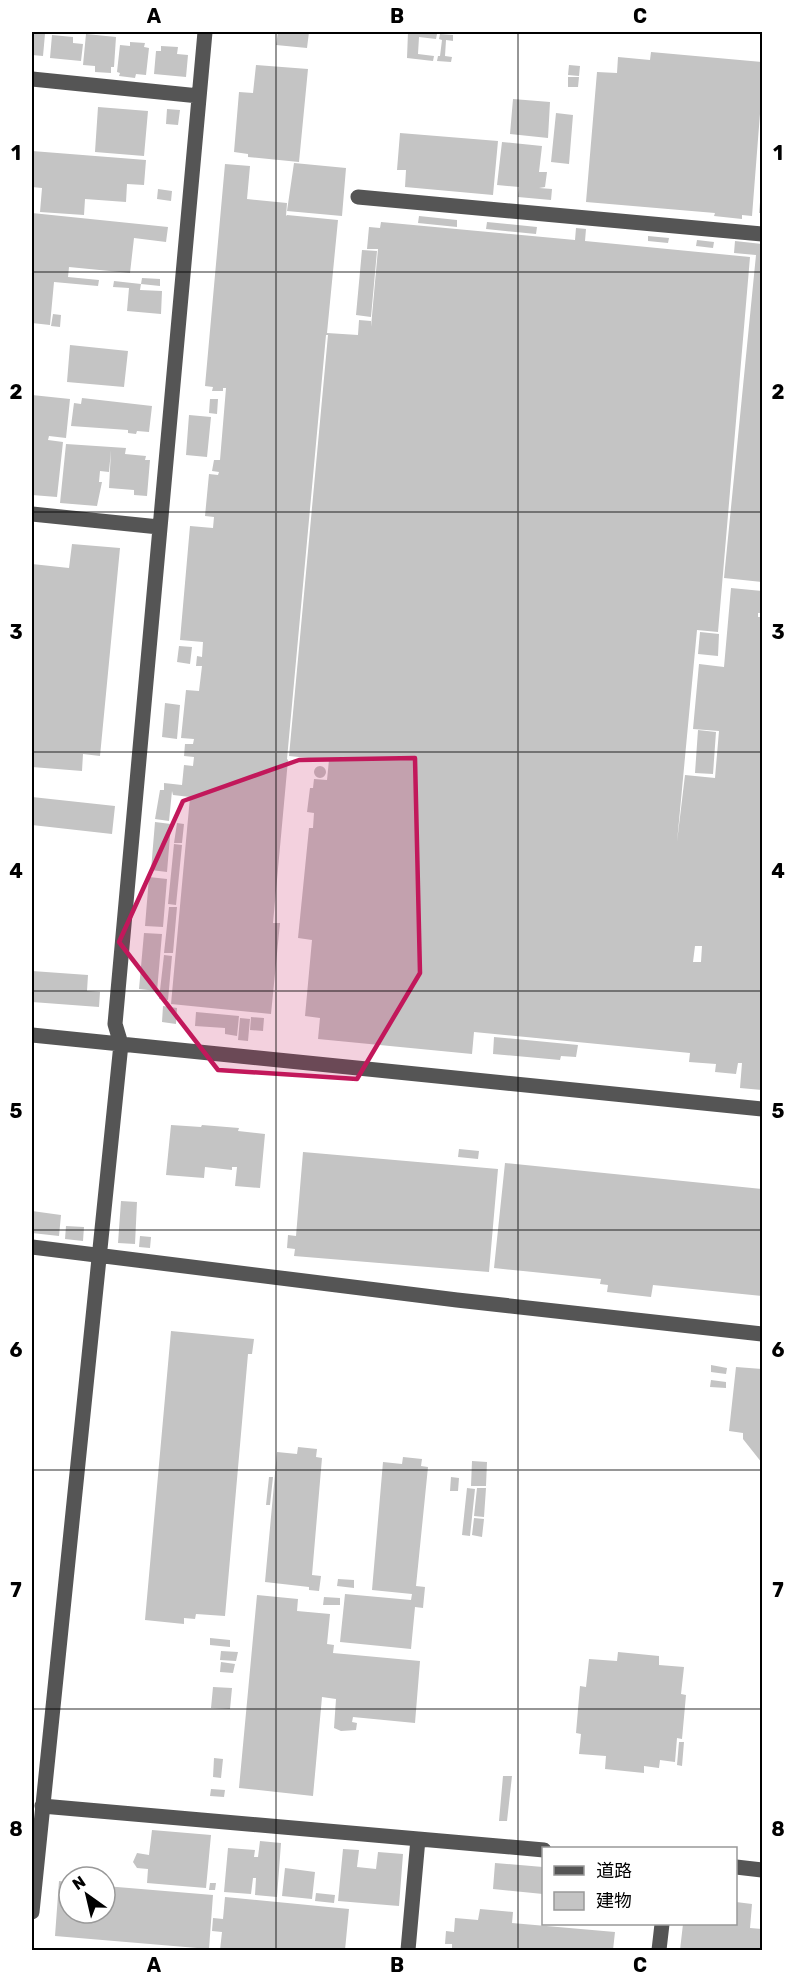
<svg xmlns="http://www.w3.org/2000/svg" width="794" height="1982" font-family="Rubik,'Noto Sans JP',sans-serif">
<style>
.building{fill:#c4c4c4;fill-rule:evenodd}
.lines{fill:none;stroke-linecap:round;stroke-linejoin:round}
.minor{stroke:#555;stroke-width:15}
.marked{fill:#c2185b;fill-opacity:0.2;stroke:#c2185b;stroke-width:4.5;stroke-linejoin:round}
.grid{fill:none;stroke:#000;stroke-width:1.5;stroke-opacity:0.55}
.neatline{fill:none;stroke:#000;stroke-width:2}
.grid-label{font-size:20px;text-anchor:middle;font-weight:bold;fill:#000}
</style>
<rect width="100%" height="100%" fill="#fff"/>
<path class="building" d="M278,32h31l-2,16 -31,-3z
M408,32l29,2 -1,5 -17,-2 -1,17 16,2 -1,5 -26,-3z
M32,33l13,1 -2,22 -11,-1z
M86,34l30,3 -2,30h-3v6l-16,-1v-6l-12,-1z
M440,34l13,1v6l-7,-1 -1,16 7,1 -1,5 -14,-1 1,-5h2l2,-16 -3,-1z
M52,35l21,2v6l10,1 -2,17 -31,-3z
M130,42l15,1 -1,4 5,1 -3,27 -10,-1 -1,4 -16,-2 1,-3 -3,-1 3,-27 10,1z
M161,46l17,1 -1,7 11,1 -2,22 -32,-3 2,-23h5z
M651,52l111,10v26l-10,128 -10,-1v4l-28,-3 1,-3 -129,-11 11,-130 20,1 1,-16 32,3z
M256,65l52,4 -9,93 -51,-5v-3l-14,-2 5,-60 14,1z
M569,65l11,1 -1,10 -11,-1z
M568,77h11l-1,10h-10z
M513,99l37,3 -2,36 -38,-4z
M98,107l50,4 -4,45 -49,-4z
M167,109l13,1 -2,15 -12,-1z
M556,113l17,2 -4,49 -18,-2z
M400,133l98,8 -5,54 -88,-8 1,-17h-9z
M502,142l40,4 -3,26h8l-2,15 -6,1 13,1 -1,11 -33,-3 1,-10 -22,-2z
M32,151l114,9 -2,25 -17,-1 -1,18 -41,-3 -1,16 -44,-3 2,-24 -10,-1z
M294,163l52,5 -4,48 -55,-5z
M225,164l25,2 -3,33 40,4 -1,13 1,-1 51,5 -11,113 31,2 1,-15 12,1v6l7,-78h-11l2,-22 11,1 1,-6 194,18 1,-12 10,1 -1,12 165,16 -32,375 -21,-2 -20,212 8,-67 30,3 4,-47 -26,-2 6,-65 25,3 7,-79 31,3v22h-4v4h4v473l-22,-2 2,-25h-4l-2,11 -21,-2 1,-8 -27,-2 1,-9 -216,-21 -2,22 -154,-15 2,-21 -15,-2 7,-76 -14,-2 11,-110h4l1,-15 -7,-1 3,-24h3l1,-9 13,1 2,-20 -40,-4 39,-421h-2l-39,424 1,1 -15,163h7l-9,91 -100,-10 19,-207 -17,-2 -1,-4 -3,30 -14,-2 5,-29h4v-7l18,2 2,-20 9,1 1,-9 -10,-1 1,-12h8l1,-5 -13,-1 5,-48 13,1 3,-25h-6l1,-10 5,1 1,-15 -23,-2 10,-114 23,2 1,-11 -9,-1 4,-42 9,1 1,-3 -7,-1 2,-11h6l6,-72h-3v3h-11l1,-4 -8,-1zM695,946h7l-1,16h-8z
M158,189l14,2 -1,10 -14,-2z
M761,191h1v22h-3z
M32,213l136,14 -2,15 -32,-4 -4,35 -61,-6 -1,10 31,3 -1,6 -44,-4 -4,43 -18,-2z
M419,216l38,4v7l-39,-4z
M487,222l50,5 -1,7 -50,-5z
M648,236l21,2 -1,5 -20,-2z
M697,240l17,2 -1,6 -17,-2z
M735,241l27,3v338l-38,-4 32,-323 -22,-2z
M362,250l15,1 -6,66 -15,-2z
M142,278l18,1v7l-19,-2z
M114,281l27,3 -1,6 22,1 -1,23 -34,-3 2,-23 -16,-1z
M53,314l8,1 -1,12 -9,-1z
M70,345l58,6 -4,36 -57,-5z
M32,395l38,4 -4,39 -17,-2 -1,4 15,2 -6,55 -25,-2 2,-16 -2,-1z
M82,398l70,8 -3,26 -12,-1 -1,3 -8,-1v-3l-57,-4 3,-23 7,1z
M210,399h8l-1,15 -8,-1z
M189,415l22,2 -4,40 -21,-2z
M66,444l60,4 -1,6 21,2 -1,4h5l-3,36 -13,-1v-5l-25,-2 2,-38 -2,22 -9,-1 -1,11h3l-5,24 -37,-3z
M72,544l48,4 -20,208 -17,-2 -1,17 -50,-4v-203l37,4z
M700,632l19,2 -1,22 -20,-2z
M179,646l13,1 -2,17 -13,-2z
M165,703l15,2 -3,34 -15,-2z
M698,730l18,2 -3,42 -18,-1z
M314 772a6 6 0 1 1 12 0a6 6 0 1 1-12 0Z
M32,797l83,9 -3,28 -80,-9z
M155,822l16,2 -4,48 -16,-2z
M177,823l7,1 -2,19h-8z
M174,844l8,1 -6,60 -8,-1z
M149,877l18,2 -4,48 -18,-1z
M169,907h8l-4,46h-9z
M144,933l18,1 -5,57 -18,-2z
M164,955l8,1 -4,44 -9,-1z
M32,971l56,4 -1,16 13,1 -1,15 -67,-5z
M163,1006l14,2 -1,16 -14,-2z
M196,1012l43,4 -2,20 -12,-2v-6l-30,-2z
M251,1017l13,1 -1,13 -13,-1z
M240,1018l10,1 -2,22 -10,-1z
M494,1037l84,8 -2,12 -15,-1 -1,4 -67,-6z
M171,1125l30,2 1,-2 37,3 -1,3 27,3 -5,54 -25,-2 2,-19h-5v3l-27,-3 -1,11 -38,-3z
M459,1149l20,2 -1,8 -20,-2z
M303,1152l195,17 -9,103 -195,-16 1,-7 -8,-1 1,-13 8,1z
M505,1163l257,26v107l-109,-11 -2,12 -44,-5 1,-7 -8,-1 1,-5 -107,-11z
M121,1201l16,1 -2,42 -17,-1z
M32,1211l29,4 -2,21 -27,-3z
M66,1226l18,1 -1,14 -18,-2z
M140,1236l11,1 -1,11 -11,-1z
M171,1331l83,8 -2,15h-4l-23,262 -29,-2 -1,5 -11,-1v6l-39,-4z
M711,1365l16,3 -1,6 -15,-2z
M736,1367l26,2v94l-19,-24v-6l-14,-2z
M711,1380l15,2v6l-16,-1z
M298,1447l19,2 -1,8 6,1 -10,117 9,1 -2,15 -10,-1v-3l-44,-5 12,-130 20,2z
M403,1457l19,2 -1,7 7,1 -12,119 9,1 -2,21 -8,-1 -4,42 -71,-7 5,-48 66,6 1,-6 -40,-4 11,-128 19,2z
M472,1461l15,1 -1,24h-15z
M269,1477h4l-3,28h-4z
M451,1477l8,1 -1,13h-8z
M467,1488l8,1 -5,47 -8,-1z
M477,1488h9l-2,29 -10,-1z
M474,1518l10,1 -2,18 -10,-2z
M338,1579l16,1v8l-17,-2z
M257,1595l41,4 -1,12 33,3 -3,30 7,1 -1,8 87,8 -5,62 -62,-6 -1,5 5,1 -1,7 -15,1 -7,-3 2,-29 -14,-2 -9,99 -74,-8z
M324,1597l16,1v7h-17z
M210,1638l20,2v7l-20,-2z
M221,1651l17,1 -2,9 -16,-1z
M618,1652l41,4v9l25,2 -3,27 5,1 -4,44 -5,-1 -2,24 -15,-2 -1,8 -15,-2v7l-39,-4 1,-13 -27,-2 2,-20 -5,-1 4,-47 6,1 3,-28 28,2z
M221,1662l14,2 -2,9 -13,-1z
M213,1687l19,1 -2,21 -19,-1z
M679,1742h5l-2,24 -5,-1z
M214,1758l9,1 -2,19 -8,-1z
M503,1776h9l-5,45h-8z
M211,1789l14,1 -1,7 -14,-1z
M152,1830l59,5 -5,53 -59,-5 1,-14 -11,-1 -4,-6 4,-9 12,2z
M260,1841l21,2 -4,54 -22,-2 1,-17h-3l-2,16 -27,-2 4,-44 27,2 -1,7h4z
M343,1849l16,1 -2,17 19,2 2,-17 25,2 -4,52 -61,-5z
M495,1863l48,4v27l-50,-5z
M285,1868l30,4 -3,27 -30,-3z
M59,1881l10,1v31h36v-27l108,9 -4,54 -154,-13z
M210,1883h6l-1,7h-6z
M316,1893l19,2 -1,8 -19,-2z
M225,1897l124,12 -4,41h-125l2,-18 -10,-1 1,-13 10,1z
M736,1902l16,2 -2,24 12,1v21h-82l3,-26h53z
M480,1909l33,3 -1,11 103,9 -2,18h-161v-6h-7l1,-13 8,1 1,-14 23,2z"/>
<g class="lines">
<path class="minor" d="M32,79l167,17
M358,197l404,37
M32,514l127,13
M32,1035l730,74
M32,1247l425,53 305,34
M42,1806l502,44
M736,1867l26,3
M32,1912l89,-868 -6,-20 90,-992
M408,1950l10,-111
M659,1950l3,-26"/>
</g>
<path class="marked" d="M415,758l5,215 -63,106 -139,-9 -99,-128 64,-141 116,-41z"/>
<path class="grid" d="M276,32v1918M518,32v1918M32,272h730M32,512h730M32,752h730M32,991h730M32,1230h730M32,1470h730M32,1709h730"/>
<rect width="794" height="1982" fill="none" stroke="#ffffff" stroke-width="66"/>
<rect x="542" y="1847" width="195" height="78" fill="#ffffff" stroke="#999999" stroke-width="1.5"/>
<rect x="554" y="1866" width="30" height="9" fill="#555555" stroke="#999999" stroke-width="1.5"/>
<text x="596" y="1877" font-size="18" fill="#000000">道路</text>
<rect x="554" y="1892" width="30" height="18" fill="#c4c4c4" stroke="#999999" stroke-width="1.5"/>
<text x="596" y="1907" font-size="18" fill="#000000">建物</text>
<g transform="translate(87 1895) rotate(326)"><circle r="28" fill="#ffffff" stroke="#999999" stroke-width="1.5"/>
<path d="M0-4.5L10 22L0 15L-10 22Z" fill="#000000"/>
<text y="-9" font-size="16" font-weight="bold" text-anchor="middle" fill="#000000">N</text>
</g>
<rect x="33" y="33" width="728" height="1916" class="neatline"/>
<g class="grid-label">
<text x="154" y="23">A</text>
<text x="397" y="23">B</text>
<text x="640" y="23">C</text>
<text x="16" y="160">1</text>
<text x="778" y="160">1</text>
<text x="16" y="399">2</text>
<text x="778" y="399">2</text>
<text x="16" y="639">3</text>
<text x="778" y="639">3</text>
<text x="16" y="878">4</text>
<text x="778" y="878">4</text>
<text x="16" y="1118">5</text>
<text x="778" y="1118">5</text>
<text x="16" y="1357">6</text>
<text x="778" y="1357">6</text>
<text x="16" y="1597">7</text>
<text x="778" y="1597">7</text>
<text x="16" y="1836">8</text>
<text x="778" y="1836">8</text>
<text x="154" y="1972">A</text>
<text x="397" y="1972">B</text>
<text x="640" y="1972">C</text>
</g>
</svg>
